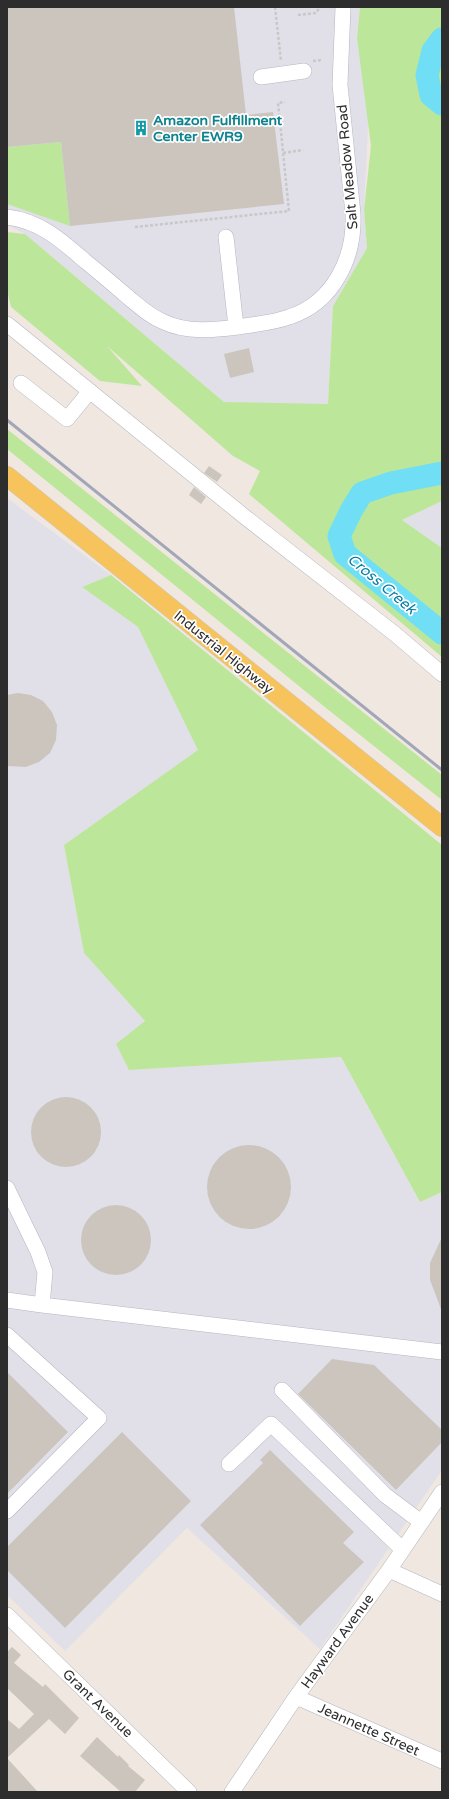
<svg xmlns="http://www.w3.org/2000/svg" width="449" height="1799" font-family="'Varela Round',sans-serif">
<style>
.industrial{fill:#e1e0e8}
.green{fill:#bce79a}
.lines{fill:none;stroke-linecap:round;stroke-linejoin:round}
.river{stroke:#70def4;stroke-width:23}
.building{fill:#cbc5be}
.minor-casing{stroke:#b3b7c1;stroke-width:16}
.major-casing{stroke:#c8c8c8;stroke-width:20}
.path{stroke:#c8c8c8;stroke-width:2.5;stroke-dasharray:3 2;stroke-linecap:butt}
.minor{stroke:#fff;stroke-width:15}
.major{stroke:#f7c35d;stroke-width:19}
.rail{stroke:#a1a7b8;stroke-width:3}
.labels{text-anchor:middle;stroke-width:3.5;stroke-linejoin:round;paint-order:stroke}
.culture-label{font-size:14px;font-weight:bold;fill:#0d838f;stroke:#fff;text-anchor:start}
.street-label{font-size:14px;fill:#2d2d2d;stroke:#fff}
.water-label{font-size:15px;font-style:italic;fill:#0880a6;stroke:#fff}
</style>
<rect width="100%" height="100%" fill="#efe7e0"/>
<path class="industrial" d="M7,7h353l-3,31 12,67 -5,105 3,38 -34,58 -5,99 -104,-3 -199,-168 -18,-9z
M7,498l104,77 -29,12 56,40 61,123 -135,95 20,108 61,68 -16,49 212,-13 79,145 22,-10v278l-122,179 -133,-121 -122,123 -58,-56z
M442,501v47l-40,-28z"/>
<path class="green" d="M360,7h82v494l-40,19 40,28v109l-193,-163 11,-23 -27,-15 -126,-110 35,40 -42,-5 -89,-74 -4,-17v-58l18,2 199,168 104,2 5,-98 34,-58 -3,-38 7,-64 -14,-108z
M61,142l9,84 -63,-22v-57z
M7,429l435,346v25l-116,-92 -319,-259z
M111,575l331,270v347l-22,10 -79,-145 -212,13 -13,-26 29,-23 -61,-68 -20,-108 134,-95 -60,-123 -56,-40z"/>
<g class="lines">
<path class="river" d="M442,39l-9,12 -6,24 4,20 11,9
M442,473l-51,10 -29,10 -11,18 -12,25 6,18 97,79"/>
</g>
<path class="building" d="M7,7h227l12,108 27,-3 11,92 -214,22 -9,-84 -54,5z
M249,348l5,24 -24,6 -6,-24z
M209,466l13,9 -5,7 -13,-9z
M194,487l12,10 -5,7 -12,-9z
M18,693l13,2 12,6 9,11 5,13 -1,15 -6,13 -11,9 -13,5 -19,-1v-71z
M31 1132a35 35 0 1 1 70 0a35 35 0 1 1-70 0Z
M207 1187a42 42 0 1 1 84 0a42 42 0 1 1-84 0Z
M81 1240a35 35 0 1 1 70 0a35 35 0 1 1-70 0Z
M442,1237v72h-1l-11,-29v-17z
M332,1359l42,6 68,65v12l-46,48 -98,-96z
M7,1372l61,60 -61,62z
M122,1432l69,69 -126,127 -58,-58v-23z
M270,1450l84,82 -11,11 21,19 -64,64 -100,-101 63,-62 -3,-3z
M12,1647l9,8 -7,8 29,24 2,-3 34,34 -14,16 -16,-15 -42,39 31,34h-31v-73l12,10 15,-15 -27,-26v-36z
M97,1737l21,20 1,-2 10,10 -1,1 17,14 -10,12h-14l-41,-36z"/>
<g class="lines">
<defs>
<path id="minor" d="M261,77l43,-6
M7,217c33,4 54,23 78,44 15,12 29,24 44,37 11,9 22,19 35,24 23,11 50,8 74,5 17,-3 35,-4 51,-10 44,-14 66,-59 64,-103l-13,-129 3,-78
M226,237l10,90
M7,324l238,193 150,117 47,40
M21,383l46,36 23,-28
M7,1188l31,64 7,20 -3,33 -35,-5
M42,1305l400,47
M7,1335l92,83 -92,93
M282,1390l103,105 36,27
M229,1464l42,-40 131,125
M389,1570l53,24
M7,1615l182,177
M296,1697l146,64
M232,1792l64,-95 93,-127 53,-78"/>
<path id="major" d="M7,476l435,351"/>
</defs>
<use href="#minor" class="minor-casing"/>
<use href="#major" class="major-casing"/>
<path class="path" d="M275,7l6,54
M298,15l18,-2 4,-6
M313,61l9,-1
M283,153l20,-3
M135,227l154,-16 -11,-108 7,-1"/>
<use href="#minor" class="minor"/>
<use href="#major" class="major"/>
<path class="rail" d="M7,420l435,350"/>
</g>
<defs>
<symbol id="building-bare" viewBox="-9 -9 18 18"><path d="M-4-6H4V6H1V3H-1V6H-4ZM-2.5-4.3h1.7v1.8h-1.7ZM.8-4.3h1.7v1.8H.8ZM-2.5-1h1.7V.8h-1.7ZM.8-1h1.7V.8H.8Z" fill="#0f9aa8" stroke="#fff" stroke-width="2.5" paint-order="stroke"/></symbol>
</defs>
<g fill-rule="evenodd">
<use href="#building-bare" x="130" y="117" width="22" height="22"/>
</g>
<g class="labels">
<g class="culture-label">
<text x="153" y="125">Amazon Fulfillment<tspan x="153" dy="16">Center EWR9</tspan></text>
</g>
<g class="street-label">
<text transform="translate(347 167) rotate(-95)" y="5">Salt Meadow Road</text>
<text transform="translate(224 652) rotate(39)" y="5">Industrial Highway</text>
<text transform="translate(337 1641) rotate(-54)" y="5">Hayward Avenue</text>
<text transform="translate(98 1703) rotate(44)" y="5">Grant Avenue</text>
<text transform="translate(369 1729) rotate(24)" y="5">Jeannette Street</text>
</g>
<g class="water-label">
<text transform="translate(382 584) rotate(40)" y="5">Cross Creek</text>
</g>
</g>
<rect width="449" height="1799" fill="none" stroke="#2d2d2d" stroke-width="16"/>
</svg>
